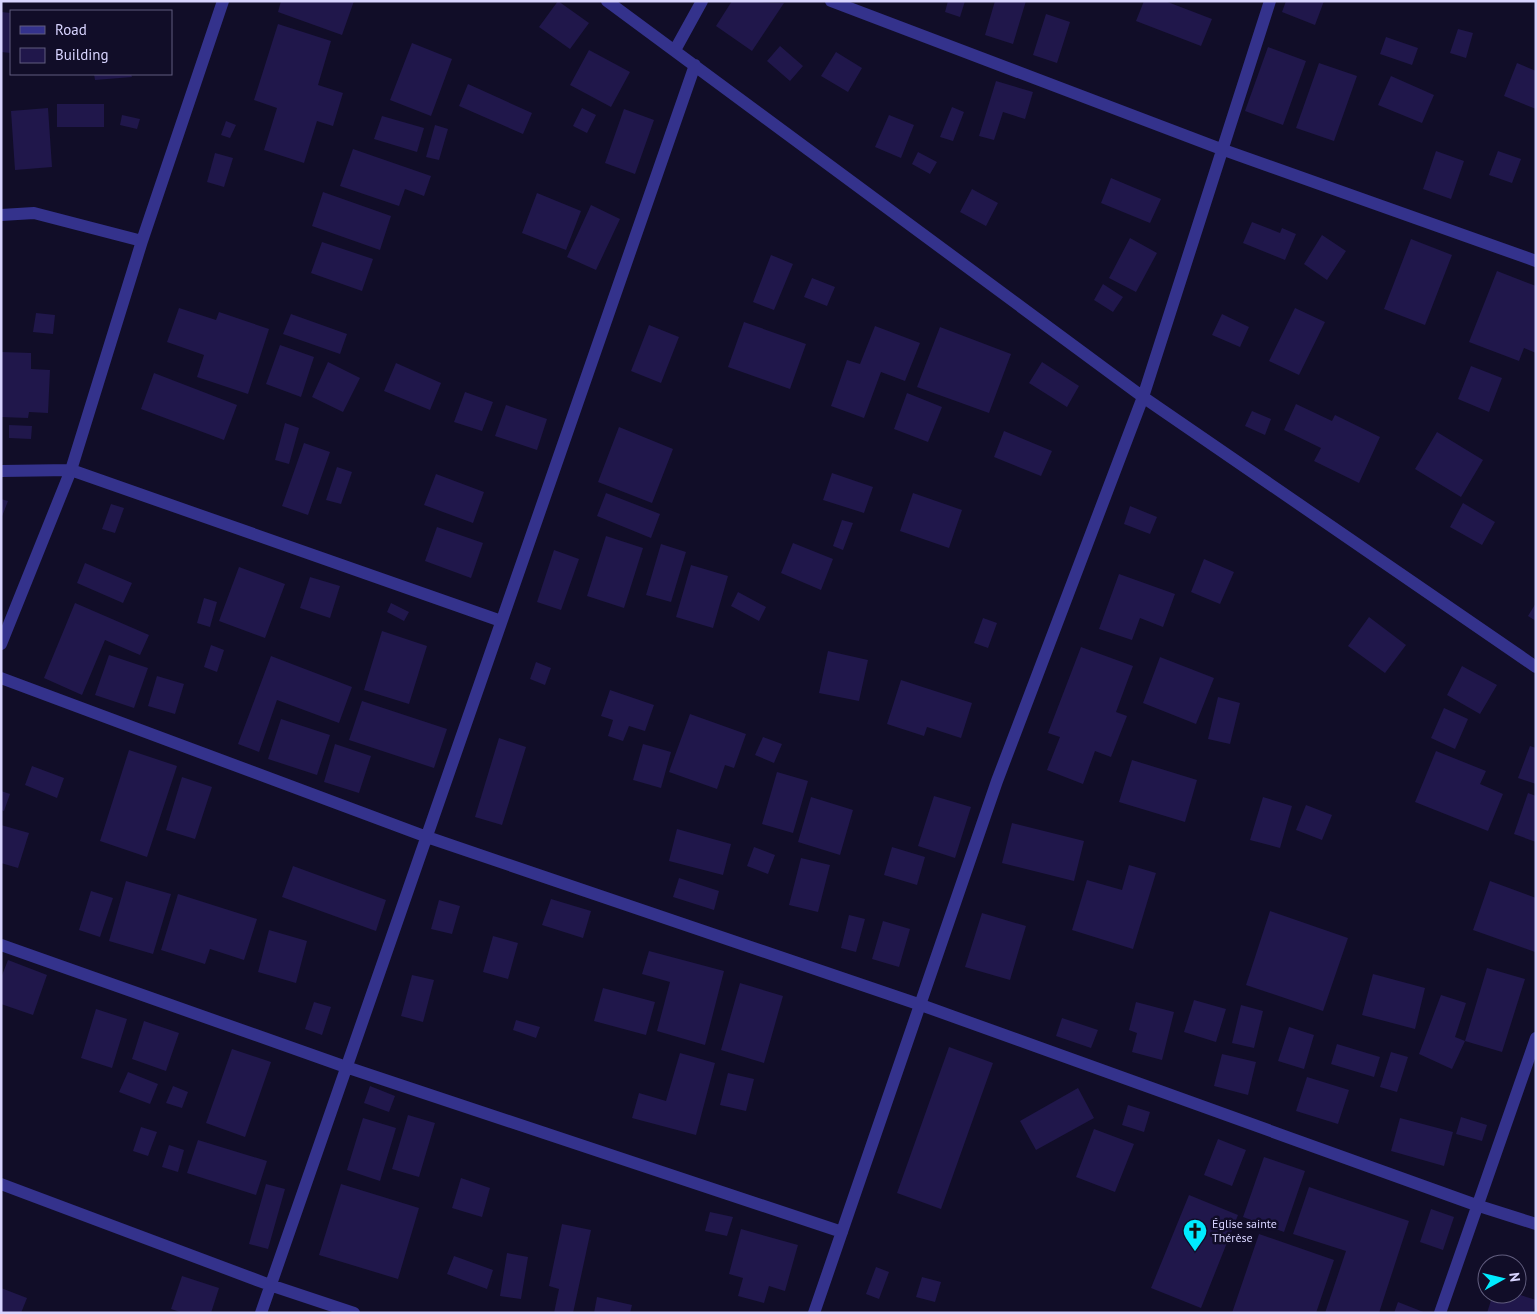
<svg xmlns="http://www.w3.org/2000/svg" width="1537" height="1314" font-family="'PT Sans',sans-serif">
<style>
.building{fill:#20174b}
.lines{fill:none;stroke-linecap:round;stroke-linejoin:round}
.minor{stroke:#34328c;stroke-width:12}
.labels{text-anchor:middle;stroke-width:5;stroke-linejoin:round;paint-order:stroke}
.poi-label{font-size:12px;fill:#d8d4ff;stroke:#110d28;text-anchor:start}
</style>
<rect width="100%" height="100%" fill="#110d28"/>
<path class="building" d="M281,1h73l-12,34 -64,-23z
M558,1l31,22 -19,26 -31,-22z
M732,1l52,2 -32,48 -36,-25z
M948,1h17l-5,16 -15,-5z
M995,1h31l-13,43 -28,-9z
M1144,1h21l47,18 -11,27 -65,-25z
M1286,1h38l-9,24 -33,-13z
M1,12l10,1v40l-10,-1z
M1046,14l24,8 -13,41 -24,-8z
M278,24l53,17 -13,44 25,8 -10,33 -16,-5 -13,42 -40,-13 13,-42 -23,-8z
M1458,29l15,4 -7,25 -16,-5z
M1386,37l32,11 -6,17 -32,-11z
M412,43l40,16 -21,57 -41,-16z
M780,46l23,20 -13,15 -23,-20z
M1268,47l38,14 -23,64 -38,-14z
M589,50l41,22 -19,35 -41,-22z
M836,52l26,16 -14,24 -27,-16z
M1319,63l38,13 -23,65 -38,-13z
M1517,63l19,8v38l-32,-13z
M94,74h37l1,3 -37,3z
M1391,76l43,19 -12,28 -44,-18z
M996,81l37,11 -8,27 -22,-7 -9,28 -15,-4z
M468,84l64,29 -9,21 -64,-28z
M57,104h47v23h-47z
M952,107l12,5 -11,29 -13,-4z
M48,108l4,59 -37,3 -4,-59z
M582,108l14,7 -9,18 -14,-7z
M624,109l30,11 -19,54 -30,-11z
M122,115l18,4 -3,10 -17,-4z
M889,115l25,10 -13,33 -26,-11z
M382,116l42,12 -7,24 -43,-13z
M226,121l10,4 -6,13 -9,-3z
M435,125l13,4 -9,31 -13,-3z
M353,149l78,27 -7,20 -19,-7 -6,17 -59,-20z
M1436,151l28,10 -13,38 -28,-10z
M1498,151l23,8 -9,24 -23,-8z
M918,152l19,10 -7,12 -18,-10z
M215,153l18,5 -9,29 -17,-5z
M1111,178l50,21 -11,24 -49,-20z
M972,189l26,14 -12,23 -26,-14z
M323,192l68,24 -11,34 -68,-24z
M537,193l44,18 -15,39 -44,-17z
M591,205l29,14 -24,51 -29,-13z
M1252,222l28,11 2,-5 14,6 -11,26 -42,-17z
M1322,235l24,16 -19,29 -23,-16z
M1130,238l27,15 -21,39 -27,-14z
M1411,239l41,16 -27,70 -41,-16z
M322,242l51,17 -11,32 -51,-18z
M771,255l22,9 -19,46 -21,-8z
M1497,271l39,15v67l-12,-5 -5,13 -50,-19z
M812,278l23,9 -8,19 -23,-9z
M1103,284l20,13 -10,15 -19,-12z
M179,308l37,12 3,-8 50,17 -21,65 -51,-17 7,-22 -37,-13z
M1295,308l30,14 -26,53 -30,-14z
M36,313l19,2 -2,19 -20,-2z
M291,314l56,20 -7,20 -57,-20z
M1222,314l27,13 -9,20 -28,-12z
M744,322l62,22 -16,45 -62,-22z
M649,325l30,12 -18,46 -30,-12z
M875,326l45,17 -15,38 -24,-9 -17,46 -33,-12 16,-46 13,4z
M940,327l71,27 -22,59 -72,-26z
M280,345l34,12 -13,40 -35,-13z
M1,352l30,1v16l19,1 -2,43 -19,-1 -1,6 -27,-1z
M328,362l32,16 -17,34 -31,-15z
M1042,362l37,24 -12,21 -38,-24z
M396,363l45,20 -11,27 -46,-19z
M1471,366l31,12 -13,34 -31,-13z
M154,373l83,32 -13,35 -83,-31z
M465,392l28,10 -11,29 -28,-9z
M907,393l35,14 -14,35 -34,-13z
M1296,404l36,17 3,-6 45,22 -21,46 -45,-22 7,-13 -37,-18z
M506,405l41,14 -10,31 -42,-14z
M1252,411l19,8 -6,16 -20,-9z
M285,423l14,5 -10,36 -14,-4z
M9,425l23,1 -1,13 -22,-1z
M619,427l54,22 -21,54 -54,-21z
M1004,431l48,20 -11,25 -47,-19z
M1437,432l46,28 -22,37 -46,-28z
M304,443l26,9 -22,63 -26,-9z
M337,467l15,5 -11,32 -15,-4z
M832,473l41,14 -9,26 -41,-13z
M436,474l48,18 -11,31 -49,-18z
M606,493l54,21 -9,24 -54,-22z
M913,493l49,17 -13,38 -49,-17z
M1,499l7,2 -7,18z
M1463,503l32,19 -13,23 -32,-18z
M111,504l13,4 -9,25 -13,-4z
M1130,506l27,11 -7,17 -26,-10z
M842,520l11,3 -10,27 -10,-4z
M437,527l46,16 -12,35 -46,-17z
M606,536l37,12 -19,60 -37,-12z
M793,543l40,16 -12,31 -40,-17z
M661,544l25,8 -15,50 -25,-7z
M554,550l25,9 -18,51 -24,-8z
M1204,559l30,13 -14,32 -29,-12z
M85,563l47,20 -9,20 -46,-20z
M691,565l37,11 -15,52 -37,-11z
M239,567l46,17 -20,54 -46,-17z
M1119,574l56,20 -12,33 -23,-9 -8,22 -33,-11z
M310,577l30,9 -10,32 -30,-10z
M738,592l28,15 -7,14 -28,-15z
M204,598l13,4 -7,25 -13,-4z
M75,603l74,32 -9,20 -35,-15 -23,55 -38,-17z
M391,603l18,9 -5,9 -17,-9z
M1536,603v18l-8,-5z
M1369,617l37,28 -21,28 -37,-27z
M983,618l14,5 -9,25 -14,-5z
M382,631l45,15 -18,58 -45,-14z
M211,645l13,5 -7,22 -13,-5z
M1081,647l52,19 -17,46 11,4 -16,41 -16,-6 -12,33 -36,-14 13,-33 -12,-4z
M828,651l40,9 -9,41 -40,-8z
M109,655l39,13 -14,40 -39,-13z
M271,656l81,31 -13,36 -62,-23 -18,52 -21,-8z
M1160,657l54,21 -18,46 -53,-21z
M536,662l15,6 -6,17 -15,-6z
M1462,666l35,19 -17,29 -33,-19z
M157,676l27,8 -9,30 -27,-8z
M901,680l71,23 -11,35 -34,-11 -3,9 -37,-12z
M610,690l44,15 -9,26 -16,-5 -6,15 -15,-5 5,-16 -12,-4z
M1218,697l22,6 -10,41 -22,-5z
M362,701l85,28 -13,39 -85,-28z
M1444,708l24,11 -13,30 -24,-11z
M690,714l56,20 -12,34 -9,-3 -8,24 -48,-17z
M281,719l49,16 -13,40 -49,-16z
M763,737l19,7 -8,19 -19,-8z
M499,738l27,9 -24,78 -27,-8z
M335,744l36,12 -12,37 -35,-11z
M643,744l28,8 -10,36 -28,-8z
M1530,746l6,2v36l-18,-6z
M129,750l48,16 -30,91 -47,-16z
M1436,751l50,20 -6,13 23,10 -15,37 -73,-29z
M1132,760l65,20 -12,42 -66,-20z
M32,766l32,12 -7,20 -32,-13z
M777,772l31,9 -15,52 -31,-9z
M182,777l30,10 -17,52 -29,-9z
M1,791l9,3 -6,17 -3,-1z
M1528,793l8,3v46l-22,-8z
M934,796l37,11 -16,51 -37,-12z
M811,797l42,13 -13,45 -42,-13z
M1263,797l29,9 -12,42 -30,-8z
M1306,805l26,10 -10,25 -26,-10z
M1012,823l72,18 -10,40 -72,-18z
M1,825l28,8 -11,35 -17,-5z
M677,829l54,15 -8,31 -54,-14z
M754,847l21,8 -7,19 -21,-8z
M892,847l33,10 -8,28 -33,-10z
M801,858l29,7 -12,47 -29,-7z
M1129,865l27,8 -23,76 -61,-19 15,-50 35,10z
M293,866l93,34 -10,31 -94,-34z
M679,878l40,13 -5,19 -41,-13z
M126,881l45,13 -18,60 -44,-13z
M1490,881l46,17 -1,54 -62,-22z
M91,891l22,7 -13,39 -21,-7z
M178,894l79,25 -13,41 -34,-11 -5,15 -44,-14z
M551,899l40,12 -8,27 -41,-13z
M439,900l21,6 -8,28 -21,-5z
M1270,911l78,27 -25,73 -77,-26z
M982,913l44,13 -16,54 -45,-13z
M849,915l16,4 -9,33 -15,-4z
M883,921l27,8 -11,38 -27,-8z
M269,930l38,11 -11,42 -38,-11z
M493,936l25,7 -10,36 -25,-7z
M649,951l75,20 -19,74 -48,-14 13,-49 -28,-8z
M8,960l39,15 -14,40 -32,-11v-26z
M1487,968l38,11 -23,73 -37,-11z
M1373,974l52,14 -10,41 -53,-14z
M412,975l22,5 -11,42 -22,-6z
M740,983l43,13 -19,67 -43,-13z
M603,988l52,14 -9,33 -52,-14z
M1441,995l25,8 -11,34 10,4 -13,28 -33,-15z
M1194,1000l32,9 -10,33 -32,-10z
M314,1002l17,5 -9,28 -17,-6z
M1136,1002l38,10 -12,48 -30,-8 5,-19 -8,-3z
M1241,1005l22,6 -9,37 -22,-5z
M96,1009l31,10 -15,49 -31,-10z
M1062,1018l36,12 -7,18 -35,-12z
M516,1020l24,7 -4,11 -23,-8z
M144,1021l35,12 -13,38 -34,-12z
M1289,1027l25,8 -10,34 -26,-8z
M1337,1044l43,13 -6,20 -43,-13z
M949,1047l44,16 -52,146 -44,-16z
M232,1049l39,13 -26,75 -39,-14z
M1391,1052l17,5 -11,35 -17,-5z
M680,1053l35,10 -19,72 -64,-17 7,-25 27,8z
M1222,1054l34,8 -8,33 -34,-9z
M128,1072l30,12 -8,20 -31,-12z
M728,1073l26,6 -8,32 -26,-6z
M1307,1077l42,13 -11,34 -42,-13z
M173,1086l15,6 -6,16 -16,-5z
M370,1086l25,10 -6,16 -25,-9z
M1078,1088l16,30 -58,32 -16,-29z
M1128,1105l22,7 -6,20 -22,-7z
M408,1115l27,8 -16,54 -27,-8z
M1461,1117l26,8 -5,16 -26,-7z
M363,1118l33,10 -16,53 -33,-11z
M1400,1118l53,14 -9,34 -53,-15z
M141,1127l16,5 -9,24 -15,-5z
M1094,1129l40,15 -19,48 -39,-15z
M1218,1139l28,11 -14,36 -28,-11z
M198,1140l69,21 -11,34 -69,-22z
M169,1145l15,5 -6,22 -16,-5z
M1264,1157l41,14 -21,61 -41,-15z
M461,1178l29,10 -8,29 -30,-9z
M266,1184l19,5 -17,60 -19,-5z
M341,1184l78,24 -21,71 -79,-24z
M1309,1187l100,34 -30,92h-54l21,-62 -53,-17z
M1189,1195l49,20 -37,93 -50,-20z
M1431,1209l23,8 -11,33 -23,-8z
M710,1212l23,5 -6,19 -22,-5z
M562,1224l29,6 -18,83h-19l5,-24 -10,-3z
M741,1229l57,16 -13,46 -16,-5 -5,17 -26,-7 5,-18 -14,-4z
M1259,1234l75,26 -18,53h-84z
M507,1253l21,4 -7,42 -21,-3z
M454,1256l39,14 -6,19 -40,-15z
M876,1267l13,5 -10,27 -13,-5z
M182,1276l37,12 -8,25h-28l-12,-4z
M922,1277l19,5 -6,20 -19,-5z
M1,1288l26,10 -6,15h-20z
M1493,1294h24l19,6 -3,13h-46z
M597,1297l35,8 -2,8h-36z
M1398,1302l28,11h-32z"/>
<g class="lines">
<path class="minor" d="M607,1l536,396 393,270
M831,1l390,148 315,112
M675,50l27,-49
M1,215l33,-2 108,28
M1,471l70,-1 430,151
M1,644l70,-174 71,-229 81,-240
M1,678l426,159 494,168 555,200 60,19
M1,945l345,122 496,165
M1,1184l269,101 84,28
M261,1313l434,-1248
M814,1313l183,-532 146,-384 127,-396
M1440,1313l96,-275"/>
</g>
<defs>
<symbol id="church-pin" viewBox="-11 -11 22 30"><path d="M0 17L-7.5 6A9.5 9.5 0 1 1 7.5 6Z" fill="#00ebff" stroke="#110d28"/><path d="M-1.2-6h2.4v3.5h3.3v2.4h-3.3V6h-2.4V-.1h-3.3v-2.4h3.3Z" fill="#111"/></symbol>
</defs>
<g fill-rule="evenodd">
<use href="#church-pin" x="1181" y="1217" width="28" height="38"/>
</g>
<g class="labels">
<g class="poi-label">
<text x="1212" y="1228">Église sainte<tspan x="1212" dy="14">Thérèse</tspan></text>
</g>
</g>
<rect width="1537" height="1314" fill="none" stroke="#d8d4ff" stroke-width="5"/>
<rect x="10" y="10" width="162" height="65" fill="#110d28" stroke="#615d7e"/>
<rect x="20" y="26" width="25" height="8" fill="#34328c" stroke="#615d7e"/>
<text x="55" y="35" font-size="15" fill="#d8d4ff">Road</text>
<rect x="20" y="48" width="25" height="15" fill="#20174b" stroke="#615d7e"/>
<text x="55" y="60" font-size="15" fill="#d8d4ff">Building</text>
<g transform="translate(1502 1279) rotate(82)"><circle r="24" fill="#110d28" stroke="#615d7e"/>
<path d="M0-4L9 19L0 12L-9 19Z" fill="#00ebff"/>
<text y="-8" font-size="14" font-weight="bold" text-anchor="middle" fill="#d8d4ff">N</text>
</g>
</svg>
